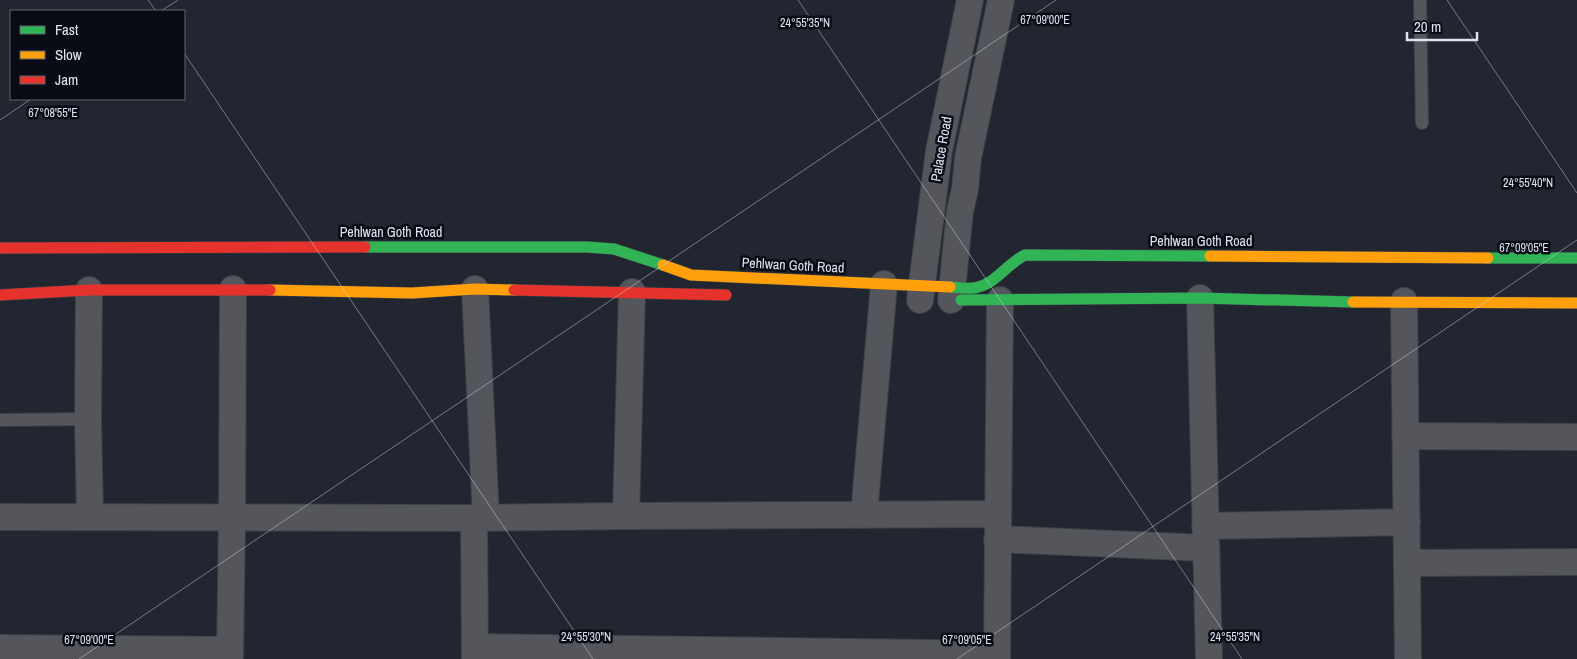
<svg xmlns="http://www.w3.org/2000/svg" width="1577" height="659" font-family="'Archivo Narrow',sans-serif">
<style>
.lines{fill:none;stroke-linecap:round;stroke-linejoin:round}
.lane-casing{stroke:#3d4149;stroke-width:14}
.street-casing{stroke:#3d4149;stroke-width:28}
.fast-casing{stroke:#3d4149;stroke-width:12}
.slow-casing{stroke:#3d4149;stroke-width:12}
.jam-casing{stroke:#3d4149;stroke-width:12}
.lane{stroke:#54565b;stroke-width:12}
.street{stroke:#54565b;stroke-width:26}
.fast{stroke:#30b455;stroke-width:11}
.slow{stroke:#ff9f0a;stroke-width:11}
.jam{stroke:#e5322d;stroke-width:11}
.ticks{fill:none;stroke:#dde3f0;stroke-width:1;stroke-opacity:0.45}
.labels{text-anchor:middle;stroke-width:5;stroke-linejoin:round;paint-order:stroke}
.street-label{font-size:14px;fill:#dde3f0;stroke:#090c15}
.ticks-label{font-size:12px;text-anchor:middle;fill:#dde3f0;stroke:#090c15;stroke-width:5;stroke-linejoin:round;paint-order:stroke}
</style>
<rect width="100%" height="100%" fill="#212630"/>
<g class="lines">
<defs>
<path id="lane" d="M1420,0l2,123
M0,420l88,-1"/>
<path id="street" d="M475,289l11,229
M89,290l-1,129 2,97
M1200,298l9,361
M920,300l19,-149 31,-151
M951,300l9,-89 5,-22 3,-31 33,-158
M1404,301l4,358
M1405,436l172,1
M864,515l20,-231
M626,516l6,-224
M0,517l474,1 152,-2 371,-2
M474,518l1,141
M1205,526l202,-4
M997,539l209,9
M1407,563l170,-1
M475,647l522,7
M0,648l230,2
M230,659l2,-142 1,-228
M997,659l3,-359"/>
<path id="fast" d="M365,247h222l27,2 49,16
M1488,258h89
M950,287c8,0 20,3 28,0 18,-4 30,-24 47,-32l185,1
M961,300l239,-2 153,4"/>
<path id="slow" d="M1210,256l278,2
M663,265l28,10 259,12
M270,290l142,3 63,-4 39,1
M1353,302l224,1"/>
<path id="jam" d="M0,248l365,-1
M514,290l212,5
M0,295l89,-5h181"/>
</defs>
<use href="#lane" class="lane-casing"/>
<use href="#street" class="street-casing"/>
<use href="#fast" class="fast-casing"/>
<use href="#slow" class="slow-casing"/>
<use href="#jam" class="jam-casing"/>
<use href="#lane" class="lane"/>
<use href="#street" class="street"/>
<use href="#fast" class="fast"/>
<use href="#slow" class="slow"/>
<use href="#jam" class="jam"/>
</g>
<path class="ticks" d="M148,0l8,11M798,0l444,659M1447,0l130,193M161,11l17,-11M184,53l409,606M0,120l31,-21M79,659l977,-659M957,659l620,-419"/>
<g class="labels">
<g class="street-label">
<text transform="translate(941 149) rotate(-80)" y="5">Palace Road</text>
<text x="391" y="237">Pehlwan Goth Road</text>
<text x="1201" y="246">Pehlwan Goth Road</text>
<text transform="translate(793 265) rotate(3)" y="5">Pehlwan Goth Road</text>
</g>
</g>
<g class="ticks-label">
<text x="1045" y="24">67°09'00"E</text>
<text x="805" y="27">24°55'35"N</text>
<text x="53" y="117">67°08'55"E</text>
<text x="1528" y="187">24°55'40"N</text>
<text x="1524" y="252">67°09'05"E</text>
<text x="586" y="641">24°55'30"N</text>
<text x="1235" y="641">24°55'35"N</text>
<text x="89" y="644">67°09'00"E</text>
<text x="967" y="644">67°09'05"E</text>
</g>
<rect x="10" y="10" width="175" height="90" fill="#090c15" stroke="#5e626d"/>
<rect x="20" y="26" width="25" height="8" fill="#30b455" stroke="#5e626d"/>
<text x="55" y="35" font-size="15" fill="#dde3f0">Fast</text>
<rect x="20" y="51" width="25" height="8" fill="#ff9f0a" stroke="#5e626d"/>
<text x="55" y="60" font-size="15" fill="#dde3f0">Slow</text>
<rect x="20" y="76" width="25" height="8" fill="#e5322d" stroke="#5e626d"/>
<text x="55" y="85" font-size="15" fill="#dde3f0">Jam</text>
<path d="M1407 32v8h70v-8" fill="none" stroke="#dde3f0" stroke-width="2.5"/>
<text x="1414" y="32" font-size="15" fill="#dde3f0" stroke="#090c15" stroke-width="4" paint-order="stroke">20 m</text>
</svg>
